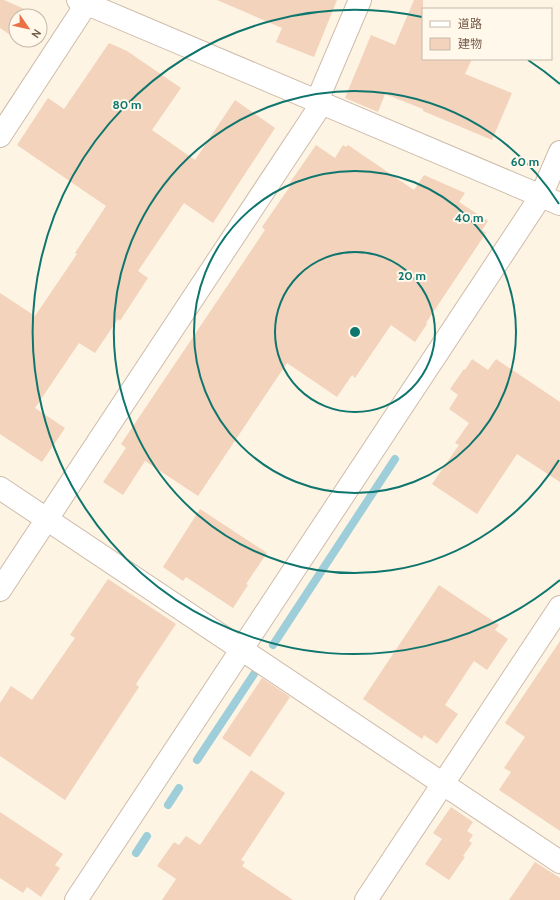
<svg xmlns="http://www.w3.org/2000/svg" width="560" height="900" font-family="Cabin,'Noto Sans JP',sans-serif">
<style>
.lines{fill:none;stroke-linecap:round;stroke-linejoin:round}
.stream{stroke:#9eced9;stroke-width:8}
.building{fill:#f3d3bb}
.minor-casing{stroke:#cfbcab;stroke-width:24}
.minor{stroke:#fff;stroke-width:22}
.ring{fill:none;stroke:#0f766e;stroke-width:2}
.centre{fill:#0f766e;stroke:#fff8eb;stroke-width:2}
.ring-label{font-size:12px;text-anchor:middle;font-weight:bold;fill:#0f766e;stroke:#fff8eb;stroke-width:4;stroke-linejoin:round;paint-order:stroke}
</style>
<rect width="100%" height="100%" fill="#fdf4e4"/>
<g class="lines">
<path class="stream" d="M273,645l122,-186
M197,760l59,-89
M168,805l11,-17
M136,853l11,-17"/>
</g>
<path class="building" d="M0,0h4l34,15 -1,1h-21v23l-16,-11z
M217,0h120l-23,57 -38,-15 6,-14z
M414,0h9v59h49l-7,15 47,19 -20,47 -69,-29v-2l-38,-15 -7,18 -33,-14 26,-63 24,10z
M109,43l18,8 54,37 -29,42 43,30 40,-60 40,28 -62,95 -29,-20 -46,68 10,7 -28,43 -2,-2 -23,34 -16,-10 -44,65 30,20 -23,34 -42,-28v-141l35,23 42,-62 -2,-1 31,-47 -89,-61 31,-47 16,11z
M316,145l19,13 8,-13 3,2 2,-2 66,45 10,-15 41,18 -6,9 29,19 -6,9 4,3 -60,90 1,1 -12,18 -24,-17 -36,53 -3,-3 -15,22 -50,-34 -89,133 -53,-35 -22,34 -20,-13 23,-34 -5,-4 144,-214 -3,-3 29,-42 -2,-1z
M472,359l16,11 8,-11 64,43v80l-43,-28 -40,60 -45,-30 27,-39 -4,-2 14,-20 -20,-14 9,-14 -8,-6 14,-20 1,1z
M200,509l67,44 -21,31 2,1 -15,23 -47,-31 -3,4 -20,-14z
M108,579l68,45 -40,60 3,3 -74,113 -65,-44v-53l11,-17 21,14 43,-62 -5,-3z
M439,585l60,40 -4,5 13,9 -21,31 -13,-9 -29,44 13,9 -21,30 -13,-9 -2,4 -59,-40z
M560,641v190l-61,-41 12,-18 -7,-4 21,-31 -20,-14z
M262,678l28,19 -40,60 -28,-19z
M251,770l34,23 -44,67 4,2 -3,4 51,34h-131l14,-21 -19,-13 17,-24 5,3 7,-9 14,9z
M451,807l22,15 -6,9 6,4 -4,6 3,2 -9,13 2,1 -16,23 -24,-16 17,-25 -9,-6z
M0,812l63,42 -8,11 5,3 -19,29 -14,-10 -4,6 -23,-15z
M535,862l25,16v22h-51z"/>
<g class="lines">
<defs>
<path id="minor" d="M78,0l482,204
M317,101l43,-101
M0,136l89,-136
M0,488l560,374
M0,590l322,-487
M76,900l465,-704 19,-44
M366,900l194,-293"/>
</defs>
<use href="#minor" class="minor-casing"/>
<use href="#minor" class="minor"/>
</g>
<g class="ring">
<circle cx="355" cy="332" r="80"/>
<circle cx="355" cy="332" r="161"/>
<path d="M559 460A241 241 0 1 1 559 204"/>
<path d="M560 580A322 322 0 1 1 422 17M528 60A322 322 0 0 1 560 84"/>
</g>
<circle cx="355" cy="332" r="6" class="centre"/>
<g class="ring-label">
<text x="127" y="109">80 m</text>
<text x="525" y="166">60 m</text>
<text x="469" y="222">40 m</text>
<text x="412" y="280">20 m</text>
</g>
<rect x="422" y="8" width="130" height="52" fill="#fff8eb" stroke="#c8b9aa"/>
<rect x="430" y="21" width="20" height="6" fill="#ffffff" stroke="#c8b9aa"/>
<text x="458" y="28" font-size="12" fill="#765b49">道路</text>
<rect x="430" y="38" width="20" height="12" fill="#f3d3bb" stroke="#c8b9aa"/>
<text x="458" y="48" font-size="12" fill="#765b49">建物</text>
<g transform="translate(28 28) rotate(124)"><circle r="19" fill="#fff8eb" stroke="#c8b9aa"/>
<path d="M0-3L7 15L0 10L-7 15Z" fill="#ea7046"/>
<text y="-6" font-size="11" font-weight="bold" text-anchor="middle" fill="#765b49">N</text>
</g>
</svg>
